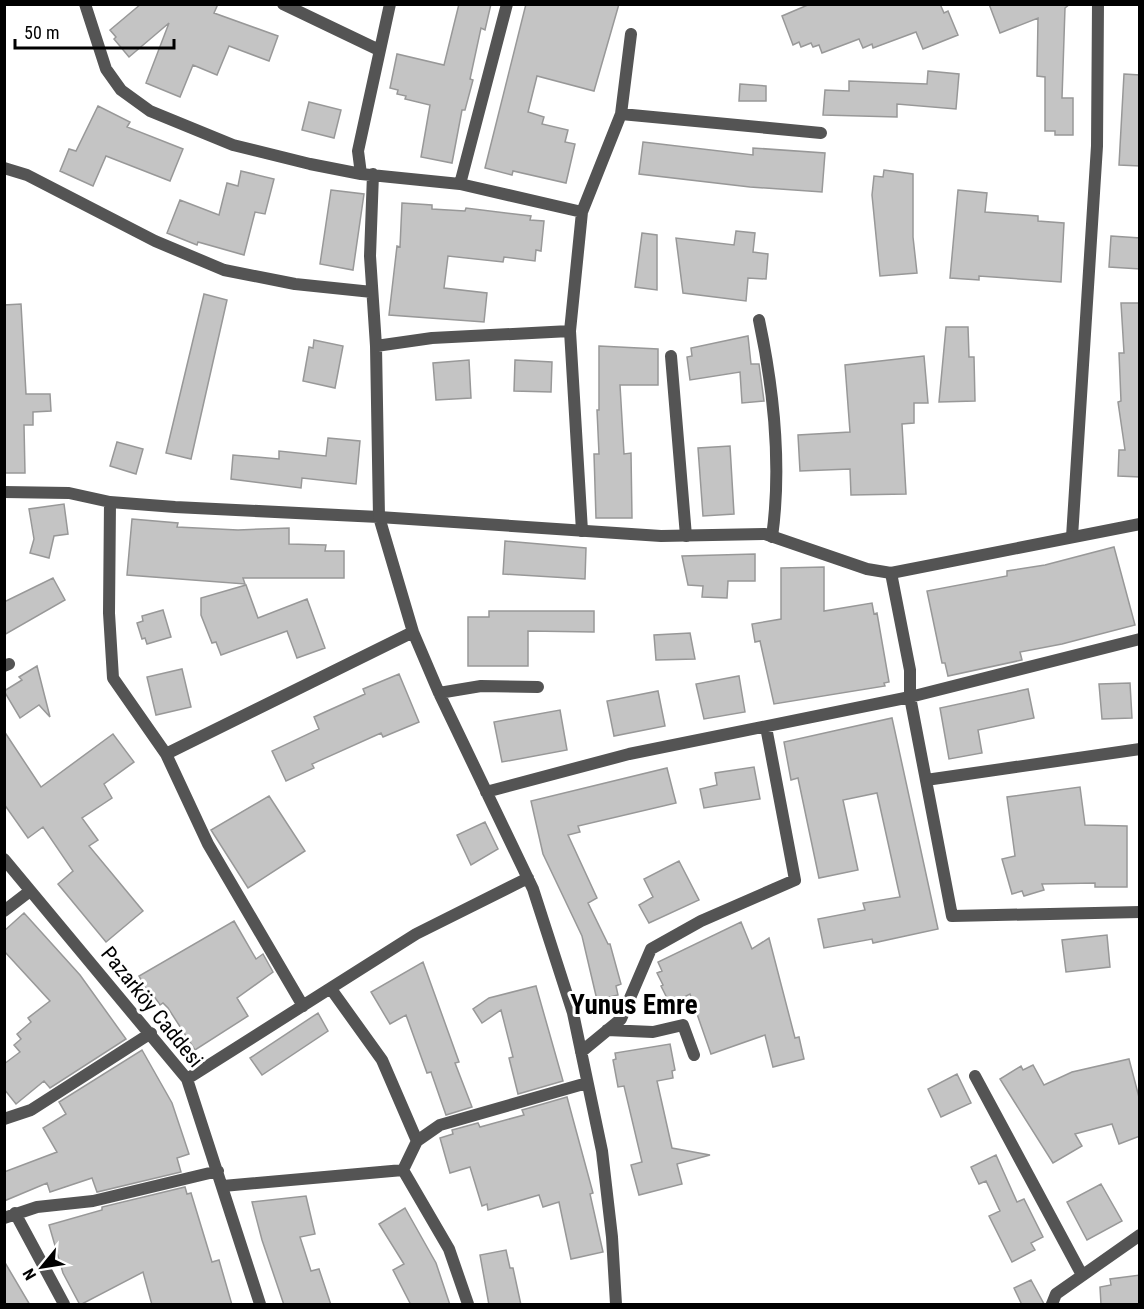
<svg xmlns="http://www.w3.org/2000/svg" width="1144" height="1309" font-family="'Roboto Condensed',sans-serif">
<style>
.building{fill:#c4c4c4;stroke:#989898;stroke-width:1.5}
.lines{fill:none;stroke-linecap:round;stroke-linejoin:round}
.minor{stroke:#545454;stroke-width:12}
.tertiary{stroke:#545454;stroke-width:12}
.labels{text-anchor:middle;stroke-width:6;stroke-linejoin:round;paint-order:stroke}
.street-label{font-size:21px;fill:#000;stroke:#fff}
.district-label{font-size:27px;font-weight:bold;fill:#000;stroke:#fff}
</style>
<rect width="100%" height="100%" fill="#fff"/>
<path class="building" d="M141,4h77l-4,9 64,23 -9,25 -40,-15 -12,29 -24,-10 -13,32 -34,-14 23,-60 -40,34 -15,-18 2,-2 -6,-7z
M459,4h32l-6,26 -4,-2 -11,51 3,1 -8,30h-3l-10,53 -31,-6 9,-52 -25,-6 1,-3 -9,-2 1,-4 -8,-2 7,-34 47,11z
M526,4h93l-25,87 -57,-15 -9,36 16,5 -2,7 26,6 -3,12 10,2 -9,39 -53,-12 -1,4 -27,-7z
M810,4h130l4,9 4,-2 10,24 -35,14 -7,-17 -43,16 -1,-4 -9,4 -4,-9 -37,14 -3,-8 -6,2 -2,-4 -10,4 -2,-5 -6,3 -11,-29z
M989,4h81l-5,4 -3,90h11v37h-18v-4h-10v-54l-8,-1 1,-58 -38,15z
M928,71l31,3 -3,35 -59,-5v13l-74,-2 2,-25 24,1v-10l78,3z
M1124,74l16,1v91l-21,-1z
M740,84l26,2v15h-27z
M309,102l32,8 -7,28 -32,-8z
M98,106l32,16 -3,5 56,22 -13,32 -64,-25 -13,30 -33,-15 9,-22 7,2z
M643,142l110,13v-7l72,5 -3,39 -72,-5 -111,-13z
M884,170l29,4v63l4,36 -37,3 -8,-81 2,-19 9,1z
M241,171l33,8 -9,35 -10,-2 -11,43 -46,-13 -1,3 -30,-12 13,-33 39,15 8,-32 11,3z
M331,190l33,4 -11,76 -33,-6z
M958,190l29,3 -2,19 53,4v5l26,2 -3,59 -82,-6v4l-29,-2z
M402,203l30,2v4l33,2 1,-3 65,8 -1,4 14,1 -3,30 -5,-1 -1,11 -31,-4 -1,5 -55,-6 -4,32 43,5 -3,29 -95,-7 8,-69 3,1z
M736,231l19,2 -2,19 15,2 -2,25 -18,-1 -2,23 -63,-8 -7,-55 58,7z
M642,233l15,2v55l-22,-3z
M1111,236l29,2v31l-31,-2z
M204,294l23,6 -36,159 -25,-6z
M1121,303h19v174l-22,-1 1,-26h6l-7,-48 3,-1 -2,-48h5z
M21,304l5,90h24l1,17 -18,1v13h-9l1,48h-21v-168z
M946,327h22l1,30h5l1,44 -36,1z
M748,336l3,28h8l5,37 -22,2 -2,-31 -50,8 -3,-23 5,-1 -1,-8z
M314,340l29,6 -8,42 -32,-7 6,-34 4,1z
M599,346l59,3v36h-38l4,69 7,-1 1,65h-36l-2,-64h5l-2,-44h2z
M924,356l4,47h-14v20l-12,1 4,70 -55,1 -1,-26 -50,2 -2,-36 52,-3 -5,-67z
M469,360l2,38 -35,2 -3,-37z
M515,360l37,2 -1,30 -37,-1z
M328,438l32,3 -4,43 -54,-6 -1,10 -70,-9 2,-24 46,4v-8l47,5z
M117,442l26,7 -7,25 -26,-8z
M730,446l4,68 -31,2 -5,-68z
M64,504l4,30 -14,2 -5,22 -19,-5 4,-14 -5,-30z
M132,519l46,4 -1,4 61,3 51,-2v16l37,1 -1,6h19v27h-101l2,6 -118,-9z
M505,541l81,7 -1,31 -82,-5z
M1114,547l21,78 -73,19 -42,8 2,8 -74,16 -3,-13h-3l-15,-72 80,-15v-5l38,-6z
M755,554v27h-27l-1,17 -25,-1 1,-11 -15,-1 -6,-29z
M824,567v44l48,-8 2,11 3,-1 12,69 -5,1 1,3 -111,18 -14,-63 -5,1 -3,-18 29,-5v-51z
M53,578l12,22 -61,35v-33z
M246,585l12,33 49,-19 18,49 -28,10 -10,-27 -66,24 -5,-13 -4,1 -11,-28v-17z
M163,610l8,27 -24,7 -2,-6 -3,1 -5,-16 6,-2 -1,-5z
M489,611h105v21l-66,-1v35h-60v-49h21z
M690,633l5,26 -39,1 -2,-25z
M37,666l13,51 -11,-12 -19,13 -16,-27 18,-11 -3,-3z
M182,669l9,38 -35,8 -9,-38z
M399,674l20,48 -36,15 -2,-4 -69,31 2,4 -28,13 -14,-30 47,-22 -5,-12 51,-23 -2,-5z
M739,676l6,36 -41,7 -8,-35z
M1130,683l2,35 -30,1 -3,-35z
M1028,689l6,29 -56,12 4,23 -33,6 -9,-51z
M658,691l7,35 -51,10 -7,-35z
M560,710l7,40 -65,12 -8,-40z
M892,718l46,211 -65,14 -1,-4 -48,9 -6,-29 47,-9 -2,-7 37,-6 -23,-104 -34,7 15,70 -39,8 -21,-100 -7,2 -7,-38z
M4,731l37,56 72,-53 21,28 -30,22 8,14 -30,20 16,22 -9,6 54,65 -37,31 -48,-58 15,-13 -30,-44 -15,11 -24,-34z
M754,767l6,32 -56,9 -4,-19 17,-4 -2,-12z
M667,768l9,35 -98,23 2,6 -12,3 29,63 -9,5 20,41h2l11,40 -5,2 2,9 -21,5 -15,-64 -39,-82 -12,-53z
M1080,787l5,38 42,1v61h-32v-4l-53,1 2,6 -20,6 -2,-5 -10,3 -10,-35 13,-3 -8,-59z
M269,796l36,55 -57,37 -37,-58z
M485,822l13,27 -27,16 -14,-30z
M679,861l20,39 -50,23 -10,-18 14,-8 -9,-18z
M24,913l56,62 46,64 -76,49 -6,-7 -28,23 -12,-15v-25l16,-12 -6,-7 7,-6 -4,-5 14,-12 -3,-4 22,-17 -46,-50v-20z
M234,921l22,38 7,-5 10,18 -36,26 11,18 -53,34 -27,-42 -5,-5 -3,2 -6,-9 -3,2 -12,-22z
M741,922l11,27 17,-11 26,100 4,-1 5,22 -31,8 -8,-32 -54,19 -21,-60 -20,10 -9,-18 2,-1 -6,-12 5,-2 -4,-9z
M1107,935l3,32 -44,5 -4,-32z
M423,962l36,100 -4,1 17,44 -26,8 -15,-43 -4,1 -21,-58 -16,9 -19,-32z
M536,986l27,95 -45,13 -9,-36 4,-1 -12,-47 -19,13 -9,-14 16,-11z
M318,1013l10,18 -66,44 -12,-17z
M670,1044l5,26 -3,1 1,7 -16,3 15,67 38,7 -33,9 5,20 -43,11 -8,-30 11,-3 -18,-76 -6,1 -5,-27 3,-1 -1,-6z
M142,1050l30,53 17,51 -12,4 4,14 -84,20 -5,-14 -42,14 -3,-9 -43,18v-29l53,-20 -14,-24 23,-14 -7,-12z
M1129,1059l11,42v35l-21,8 -7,-20 -37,10 7,12 -29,17 -53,-84 21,-13 2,4 10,-5 11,20 28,-13z
M957,1074l14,29 -30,14 -13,-28z
M567,1097l26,96 -3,1 13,58 -32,7 -12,-57 -16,5 -4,-12 -51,15 -1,-6 -5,2 -12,-39 -20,6 -10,-35 13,-4 -1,-4 26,-7 2,4 44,-12 -2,-5z
M996,1155l21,47 7,-3 19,38 -12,6 4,7 -23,12 -23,-46 11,-5 -14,-30 -7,3 -8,-17z
M1101,1184l21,37 -35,19 -20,-38z
M185,1187l2,7 4,-1 21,69 7,-2 13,45h-80l-9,-33 -63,33 -17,-32 -14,-48 53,-15v-3z
M306,1196l9,38 -15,3 11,34 8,-2 12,36h-47l-22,-65 -10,-38z
M405,1208l31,55 14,42h-39l-18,-35 11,-6 -25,-40z
M506,1250l4,18h3l8,37h-32l-9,-50z
M4,1261l26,44h-26z
M1140,1275v30h-39l-1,-18 11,-2 -1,-6z
M1031,1280l13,24v1h-22l-8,-17z"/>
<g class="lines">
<path class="minor" d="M85,4l21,65 15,21 29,21 83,34 77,19 51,10 99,10 122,28
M283,4l96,46
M621,114l200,19
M4,168l23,7 128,66 69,29 71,14 77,8
M361,174l-3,-23 32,-147
M373,174l-3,82 6,90 3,171 34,115 26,61 94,196 40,124 29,138 10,86 4,67
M460,184l47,-180
M759,320c15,71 23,145 13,217
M376,346l56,-8 138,-7
M671,356l15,180
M4,492l65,1 41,9 65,5 204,10
M110,502l-1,111 4,65 53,76 42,90 95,162
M582,531l-12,-200 12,-119 39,-98 10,-80
M1072,537l25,-391 1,-142
M891,573l19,97v27l42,219 188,-4
M4,666l5,-2
M439,693l42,-7 57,1
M166,754l247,-122
M926,780l214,-31
M486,792l143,-38 281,-57 230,-58
M4,859l183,220 73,225
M4,911l26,-20
M331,989l51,71 35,81
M607,1030l46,2 30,-7 11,30
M581,1052l40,-33 30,-70 50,-28 94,-41 -29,-153
M975,1076l107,199
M187,1079l229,-145 112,-56
M4,1119l27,-9 120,-77
M403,1170l46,79 19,55
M223,1186l180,-16 14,-29 23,-16 147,-42
M15,1213l49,91
M4,1218l33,-11 56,-6 125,-30
M1052,1304l4,-10 84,-59"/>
<path class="tertiary" d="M379,517l282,19 104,-2 102,35 24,4 249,-49"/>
</g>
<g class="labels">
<g class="street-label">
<text transform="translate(152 1007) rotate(51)" y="7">Pazarköy Caddesi</text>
</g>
<g class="district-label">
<text x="634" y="1014">Yunus Emre</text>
</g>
</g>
<rect width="1144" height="1309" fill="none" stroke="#000000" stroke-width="12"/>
<g transform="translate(42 1267) rotate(240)" stroke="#ffffff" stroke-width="4.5" paint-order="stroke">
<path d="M0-4.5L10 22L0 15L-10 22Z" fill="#000000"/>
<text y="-9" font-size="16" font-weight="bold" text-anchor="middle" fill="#000000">N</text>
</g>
<path d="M15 39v9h159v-9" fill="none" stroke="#000000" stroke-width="3"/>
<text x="24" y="39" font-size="18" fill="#000000" stroke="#ffffff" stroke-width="4.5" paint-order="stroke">50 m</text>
</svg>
